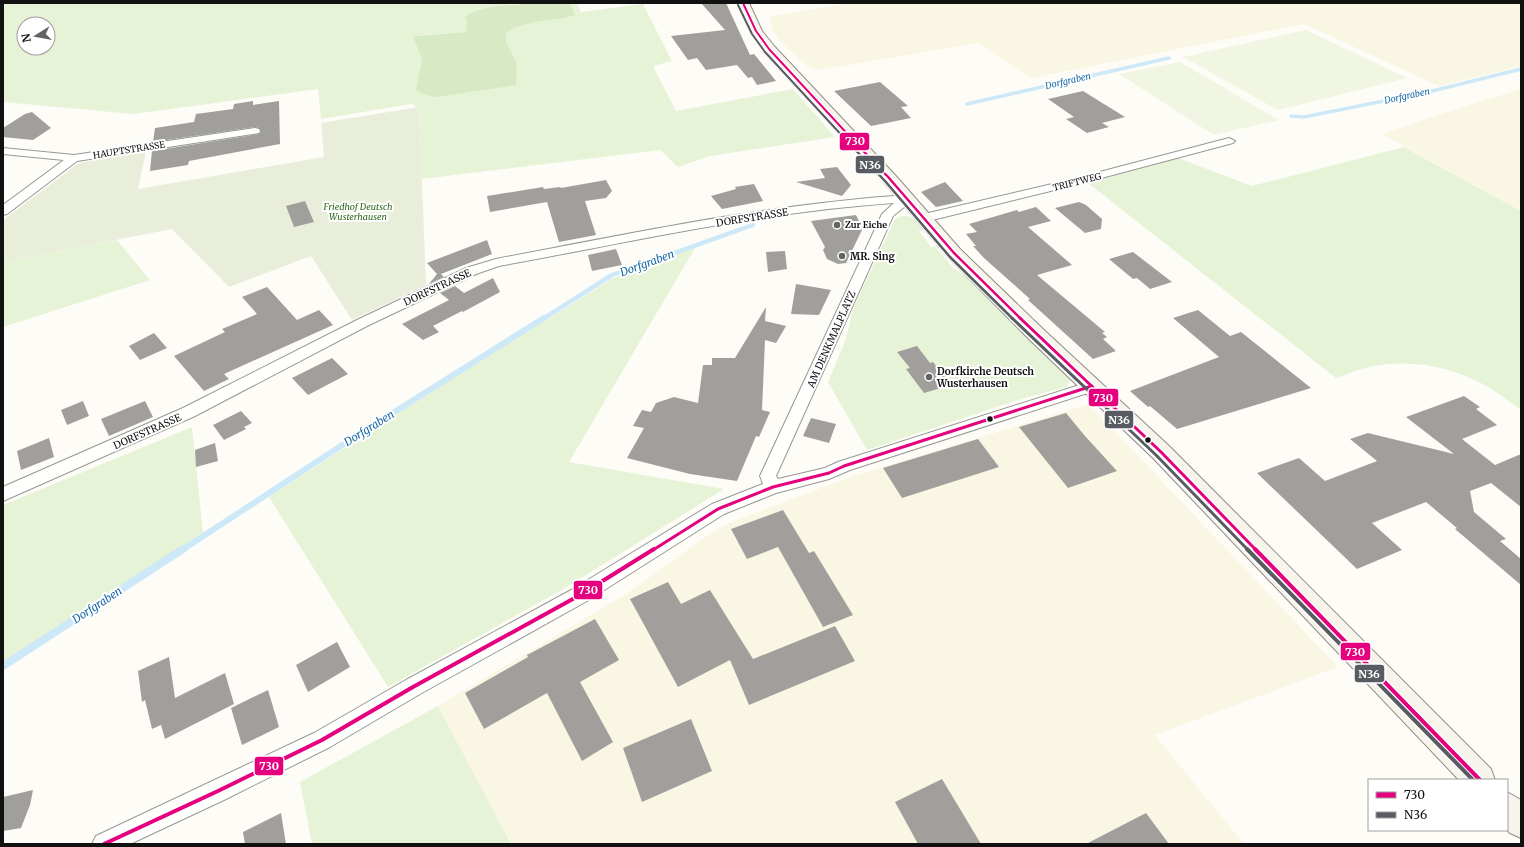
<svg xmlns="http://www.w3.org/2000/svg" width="1524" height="847" font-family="Merriweather,serif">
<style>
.farmland{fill:#f9f7e4}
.green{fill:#e7f3d7;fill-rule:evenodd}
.forest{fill:#d8eac5}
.cemetery{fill:#e9eedb}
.pitch{fill:#f0f6e1}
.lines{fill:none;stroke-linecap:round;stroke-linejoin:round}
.stream-far3{stroke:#cde8f7;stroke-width:3.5}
.stream-far2{stroke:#cde8f7;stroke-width:4.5}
.stream-far1{stroke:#cde8f7;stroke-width:6}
.stream{stroke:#cde8f7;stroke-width:8}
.building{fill:#a19f9c}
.street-casing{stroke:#979795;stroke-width:2}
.secondary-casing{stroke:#8e8d8b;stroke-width:2}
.street{fill:#fffffe;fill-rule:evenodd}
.secondary{fill:#f6f4eb;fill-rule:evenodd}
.bus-1-far3-casing{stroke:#fff;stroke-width:4}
.bus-1-far2-casing{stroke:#fff;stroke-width:5}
.bus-1-far1-casing{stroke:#fff;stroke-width:6}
.bus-1-casing{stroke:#fff;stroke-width:7}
.bus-2-far3-casing{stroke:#fff;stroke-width:4}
.bus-2-far2-casing{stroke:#fff;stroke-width:5}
.bus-2-far1-casing{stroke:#fff;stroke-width:6}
.bus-2-casing{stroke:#fff;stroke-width:7}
.bus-1-far3{stroke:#e5007d;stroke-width:2}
.bus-1-far2{stroke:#e5007d;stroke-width:2.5}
.bus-1-far1{stroke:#e5007d;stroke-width:3}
.bus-1{stroke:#e5007d;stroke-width:4}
.bus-2-far3{stroke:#595b62;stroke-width:2}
.bus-2-far2{stroke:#595b62;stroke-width:2.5}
.bus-2-far1{stroke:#595b62;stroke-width:3}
.bus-2{stroke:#595b62;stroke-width:4}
.poi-dot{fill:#646362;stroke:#fff;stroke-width:1.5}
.bus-dot{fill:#111;stroke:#fff;stroke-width:1.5}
.labels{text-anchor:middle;stroke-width:4;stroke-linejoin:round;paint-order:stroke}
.far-water-label{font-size:9px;font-style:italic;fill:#1768a6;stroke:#fff}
.far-street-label{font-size:9px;fill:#111;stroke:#fff}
.far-park-label{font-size:9px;font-style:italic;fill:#2f6b1f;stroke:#fff}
.far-poi-label{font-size:9px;font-weight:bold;fill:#111;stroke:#fff;text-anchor:start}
.street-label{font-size:10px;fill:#111;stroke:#fff}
.poi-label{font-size:10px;font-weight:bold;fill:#111;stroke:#fff;text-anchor:start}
.water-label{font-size:11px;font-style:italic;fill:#1768a6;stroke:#fff}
.line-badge{stroke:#fff;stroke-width:1.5}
.badge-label{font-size:11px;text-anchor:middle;font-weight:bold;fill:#fff}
</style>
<rect width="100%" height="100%" fill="#fdfcf7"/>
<path class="farmland" d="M848,3h673v63l-82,20 -135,-62 -273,54 -53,-35 -152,26h-9l-10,-3 -23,-21 -12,-14 -2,-11 3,-4z
M1521,89v122l-139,-77 55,-19z
M1089,404l249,263 -183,68 89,109h-733l-73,-138 188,-112 81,-58 22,-13 121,-46z"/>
<path class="green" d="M3,3h504l1,2 29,-2c-19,2 -57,1 -72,14l2,4 -1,11 -46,3 -7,4 9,20 -6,31 101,-26 -11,-23v-7c15,-14 49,-15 69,-19l-5,-12h7l4,9 62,-8 29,57 -19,5 23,45 117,-22 42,48 -125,19 -32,11 -18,-17 -238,29 -3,-71 -8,-4 -90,15 -3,-30 -185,25 -130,-12zM24,24h24v24h-24z
M1404,147l117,64v199c-11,-8 -21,-16 -33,-23 -35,-20 -74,-28 -114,-21 -13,2 -26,8 -38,12l-248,-195 90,-25 74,28z
M902,216c11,-1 15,5 21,14l-4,1 12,16 4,-1 18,22 15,10 102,99 1,3 -5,7 -48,13 -151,50 -39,-68 18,-43 7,-30 42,-90z
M117,240l33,40 -147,47v-65z
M695,248l-126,214 155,27 -159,99 -177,99 -119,-190 109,-71 235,-148z
M192,427l11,106 -200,129v-157z
M438,706l73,138h-199l-12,-62z"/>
<path class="forest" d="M537,3h33l5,12c-21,7 -53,4 -69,19v7l11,23 -1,21 -80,12 -10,-2 -10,-5 6,-31 -9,-21 2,-2 51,-4 1,-11 -2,-4c15,-13 53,-12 72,-14z"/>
<path class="cemetery" d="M419,107l7,178 -74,35 -41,-64 -82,31 -57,-58 -169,33v-42l76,-57 67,-11 -8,37 186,-32 -3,-34z"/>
<path class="pitch" d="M1306,30l101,48 -129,32 -95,-53z
M1180,62l99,58 -65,15 -95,-61z"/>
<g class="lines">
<path class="stream-far3" d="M967,104l202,-46
M1291,116l13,1 120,-24 97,-24"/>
<path class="stream-far2" d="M543,319l69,-44 141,-50"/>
<path class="stream-far1" d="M182,550l168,-110 194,-122"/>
<path class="stream" d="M3,666l180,-117"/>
</g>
<path class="building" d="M701,3h25l24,52 4,-1 22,27 -19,4 -5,-8 -4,1 -11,-13 -31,5 -9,-12 -9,2 -17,-24 54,-6z
M880,82l28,24 -7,1 10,11 -40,8 -37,-35z
M1083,91l42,26 -23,6 7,4 -22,6 -21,-14 8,-2 -26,-18z
M253,101v4l26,-4 1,43 -91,17 -1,4 -38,6 2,-20 107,-17 2,-2 -2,-4 -4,-1 -102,15 2,-14 39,-6 2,-8 37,-5 1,-5z
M32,112l19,16 -18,12 -30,-3v-9l22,-14z
M837,167l14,18 -9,11 -46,-14 29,-4 -5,-9z
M606,180l6,11 -6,7 -21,3 11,34 -37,7 -12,-40 -57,10 -3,-16 56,-9 1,2 16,-2 1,1z
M945,182l18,19 -27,6 -15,-15z
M754,184l9,17 -41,8 -11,-13 25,-7 -1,-2z
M305,201l9,21 -20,5 -8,-21z
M1079,202l7,3 16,14 -1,10 -16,4 -30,-25z
M1036,207l15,14 -23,6 44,38 -35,10 68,57 -3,1 5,4 -4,2 13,12 -23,8 -65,-59 2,-1 -46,-41 -11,-12h3l-10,-12 11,-2 -8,-8 48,-14 2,2z
M856,215l6,12v3l-16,33 -8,1 -11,-5 -4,-9 2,-3 -14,-26z
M487,240l5,14 -51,20 3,3 -15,7 8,-10 -10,-11z
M616,249l6,16 -30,6 -4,-16z
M785,251l2,18 -19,3 -2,-20z
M1133,252l39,30 -22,7 -13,-11 -4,1 -24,-20z
M493,278l7,14 -37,20 -1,-1 -29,15 6,6 -16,8 -21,-16 47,-24 -9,-7 15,-7 9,7z
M796,284l35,6 -12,25 -28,-1z
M267,287l30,33 22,-10 14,15 -109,49 5,5 -25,12 -30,-35 51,-24 -3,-3 35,-15 -15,-17z
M766,307l-1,14 21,5 -10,17 -11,-3 -3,70 8,2 -11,25 -3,-1 -19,45 -47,-7 -63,-16 17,-30 -11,-2 9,-16 9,2 5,-9 18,-6 24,6 5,-38h9v-7h23z
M1198,310l32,26 11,-4 70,56 -134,41 -27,-23 -2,1 -18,-16 89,-34 -46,-39z
M154,333l13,15 -27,12 -11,-14z
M917,346l13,17 3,-1 18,23 -27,8 -18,-24 4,-1 -13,-16z
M332,358l16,16 -40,21 -16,-17z
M1464,396l16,11 -4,2 21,16 -35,14 33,26 26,-11v53l-30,-24 -21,8 4,21 32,27 -6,2 21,18v26l-66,-56 2,-1 -31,-26 -54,21 30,27 -45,19 -100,-96 42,-15 26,23 52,-20 -27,-22 18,-6 86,21 -48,-37z
M83,401l6,15 -22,9 -6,-15z
M145,401l8,16 -44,19 -8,-17z
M241,411l11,12 -8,4 2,2 -22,11 -11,-15z
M1066,413l19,23 32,35 -49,17 -49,-61z
M811,418l25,6 -7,19 -26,-7z
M49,438l5,19 -33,13 -4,-19z
M978,439l21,28 -97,31 -19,-30z
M215,443l3,18 -22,6 -1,-17z
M783,510l26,43 5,-2 39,64 -30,12 -45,-80 -31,12 -16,-30z
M668,582l13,22 29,-14 43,69 82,-33 20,35 -106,44 -19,-45 -52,27 -48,-88z
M595,619l24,41 -39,22 33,60 -31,19 -35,-68 -63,36 -19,-36 63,-36 -1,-2z
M337,642l13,25 -42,25 -12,-27z
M169,657l6,41 50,-25 9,31 -69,35 -4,-14 -9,4 -7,-29 -3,2 -4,-31z
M268,690l11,37 -37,18 -11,-37z
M691,719l21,52 -70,31 -19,-54z
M942,779l39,65h-63l-23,-42z
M33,790l-3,15 -9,23 -18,3v-34z
M281,813l5,31h-41l-2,-12z
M1146,813l23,31h-83z"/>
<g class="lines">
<defs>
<path id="street" d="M255,128l4,1 1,2 -1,2 -182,28 -70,53 -4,1v-10l61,-45 -61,-6v-6l71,7z
M1229,138l6,3 -2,2 -158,42 -151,37 -4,-1 -2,-3 2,-3 149,-35z
M908,195l4,1 2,3 -21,17 -117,260 2,3 47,-11 13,-6 254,-81 5,1 3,4 -3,4 -247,80 -21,9 -53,14 -52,21 -137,87 -167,93 -90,53 -104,52 -96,45h-38l4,-8 218,-103 92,-53 167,-91 139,-85 51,-20 -3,-8 122,-262 12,-11c-133,9 -264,39 -395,63l-23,8 -109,52 -172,90 -192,85v-14l180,-79 174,-88 109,-52 30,-9c137,-26 273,-55 412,-64z"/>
<path id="secondary" d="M737,3h12l13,28 12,15 121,129 65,74 85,82 124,115 322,323 4,11h-36l-306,-322 -122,-117 -83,-84 -65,-76 -119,-129 -14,-21z
M1507,792l14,8v38l-11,-5 -3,-3z"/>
</defs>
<use href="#street" class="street-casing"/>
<use href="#secondary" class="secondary-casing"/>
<use href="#street" class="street"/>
<use href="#secondary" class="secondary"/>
<defs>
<path id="bus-1-far3" d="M743,3l13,28 13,18 84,91"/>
<path id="bus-1-far2" d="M852,139l37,39 65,75 67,66"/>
<path id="bus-1-far1" d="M1020,318l141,134 95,98
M653,550l65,-41 55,-22 56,-14 15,-7 248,-80"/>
<path id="bus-1" d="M1255,549l225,231
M104,844l114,-53 104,-51 91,-53 167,-92 74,-46"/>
<path id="bus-2-far3" d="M738,5l14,29 13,18 81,88"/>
<path id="bus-2-far2" d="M845,139l40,42 65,76 63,62"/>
<path id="bus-2-far1" d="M1012,318l145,138 91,94"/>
<path id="bus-2" d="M1247,549l226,231"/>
</defs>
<use href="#bus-1-far3" class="bus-1-far3-casing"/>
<use href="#bus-1-far2" class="bus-1-far2-casing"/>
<use href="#bus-1-far1" class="bus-1-far1-casing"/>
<use href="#bus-1" class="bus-1-casing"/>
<use href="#bus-2-far3" class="bus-2-far3-casing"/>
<use href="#bus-2-far2" class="bus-2-far2-casing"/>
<use href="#bus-2-far1" class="bus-2-far1-casing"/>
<use href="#bus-2" class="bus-2-casing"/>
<use href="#bus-1-far3" class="bus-1-far3"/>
<use href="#bus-1-far2" class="bus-1-far2"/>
<use href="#bus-1-far1" class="bus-1-far1"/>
<use href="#bus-1" class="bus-1"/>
<use href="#bus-2-far3" class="bus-2-far3"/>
<use href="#bus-2-far2" class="bus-2-far2"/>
<use href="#bus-2-far1" class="bus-2-far1"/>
<use href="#bus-2" class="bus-2"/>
</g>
<g class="poi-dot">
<circle cx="837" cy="225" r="4"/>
<circle cx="842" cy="256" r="4"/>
<circle cx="929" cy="377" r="4"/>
</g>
<g class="bus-dot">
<circle cx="990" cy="419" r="3.5"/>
<circle cx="1148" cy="440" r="3.5"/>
</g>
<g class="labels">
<g class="far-water-label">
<text transform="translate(1068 81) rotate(-13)" y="3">Dorfgraben</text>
<text transform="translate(1407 96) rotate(-12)" y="3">Dorfgraben</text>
</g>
<g class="far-street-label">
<text transform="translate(129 150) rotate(-9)" y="3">HAUPTSTRASSE</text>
<text transform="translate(1077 182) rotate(-14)" y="3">TRIFTWEG</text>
</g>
<g class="far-park-label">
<text x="358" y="210">Friedhof Deutsch<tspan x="358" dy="10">Wusterhausen</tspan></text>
</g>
<g class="far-poi-label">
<text x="845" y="228">Zur Eiche</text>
</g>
<g class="street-label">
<text transform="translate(752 217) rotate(-9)" y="4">DORFSTRASSE</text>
<text transform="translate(437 287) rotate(-25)" y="4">DORFSTRASSE</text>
<text transform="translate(831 339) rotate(-66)" y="4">AM DENKMALPLATZ</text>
<text transform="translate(147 431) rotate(-24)" y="4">DORFSTRASSE</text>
</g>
<g class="poi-label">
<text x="850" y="260">MR. Sing</text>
<text x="937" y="375">Dorfkirche Deutsch<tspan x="937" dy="12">Wusterhausen</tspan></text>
</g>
<g class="water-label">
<text transform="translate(647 263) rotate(-20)" y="4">Dorfgraben</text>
<text transform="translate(369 428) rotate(-32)" y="4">Dorfgraben</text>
<text transform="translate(97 605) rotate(-33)" y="4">Dorfgraben</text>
</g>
</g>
<g class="line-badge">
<rect x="839" y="132" width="31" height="19" rx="4" fill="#e5007d"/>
<rect x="855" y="155" width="30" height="19" rx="4" fill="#595b62"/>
<rect x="1088" y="388" width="31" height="19" rx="4" fill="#e5007d"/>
<rect x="1104" y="410" width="30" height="19" rx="4" fill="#595b62"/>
<rect x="573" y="580" width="30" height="20" rx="4" fill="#e5007d"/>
<rect x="1340" y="642" width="31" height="19" rx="4" fill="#e5007d"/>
<rect x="1354" y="664" width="31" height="19" rx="4" fill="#595b62"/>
<rect x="254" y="756" width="30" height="20" rx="4" fill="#e5007d"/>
</g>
<g class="badge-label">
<text x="855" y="145">730</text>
<text x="870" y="169">N36</text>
<text x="1103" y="402">730</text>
<text x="1119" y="424">N36</text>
<text x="588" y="594">730</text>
<text x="1355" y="656">730</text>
<text x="1369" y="678">N36</text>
<text x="269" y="770">730</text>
</g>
<rect width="1524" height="847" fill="none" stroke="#111111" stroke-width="8"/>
<rect x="1368" y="779" width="140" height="52" fill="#ffffff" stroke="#a0a0a0"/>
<rect x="1376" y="792" width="20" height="6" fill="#e5007d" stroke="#a0a0a0"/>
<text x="1404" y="799" font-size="12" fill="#111111">730</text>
<rect x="1376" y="812" width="20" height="6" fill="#595b62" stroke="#a0a0a0"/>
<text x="1404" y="819" font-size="12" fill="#111111">N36</text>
<g transform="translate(36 36) rotate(259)"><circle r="19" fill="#ffffff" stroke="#a0a0a0"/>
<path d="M0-3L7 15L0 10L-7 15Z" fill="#646362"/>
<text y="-6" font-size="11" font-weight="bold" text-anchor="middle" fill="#111111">N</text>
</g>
</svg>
